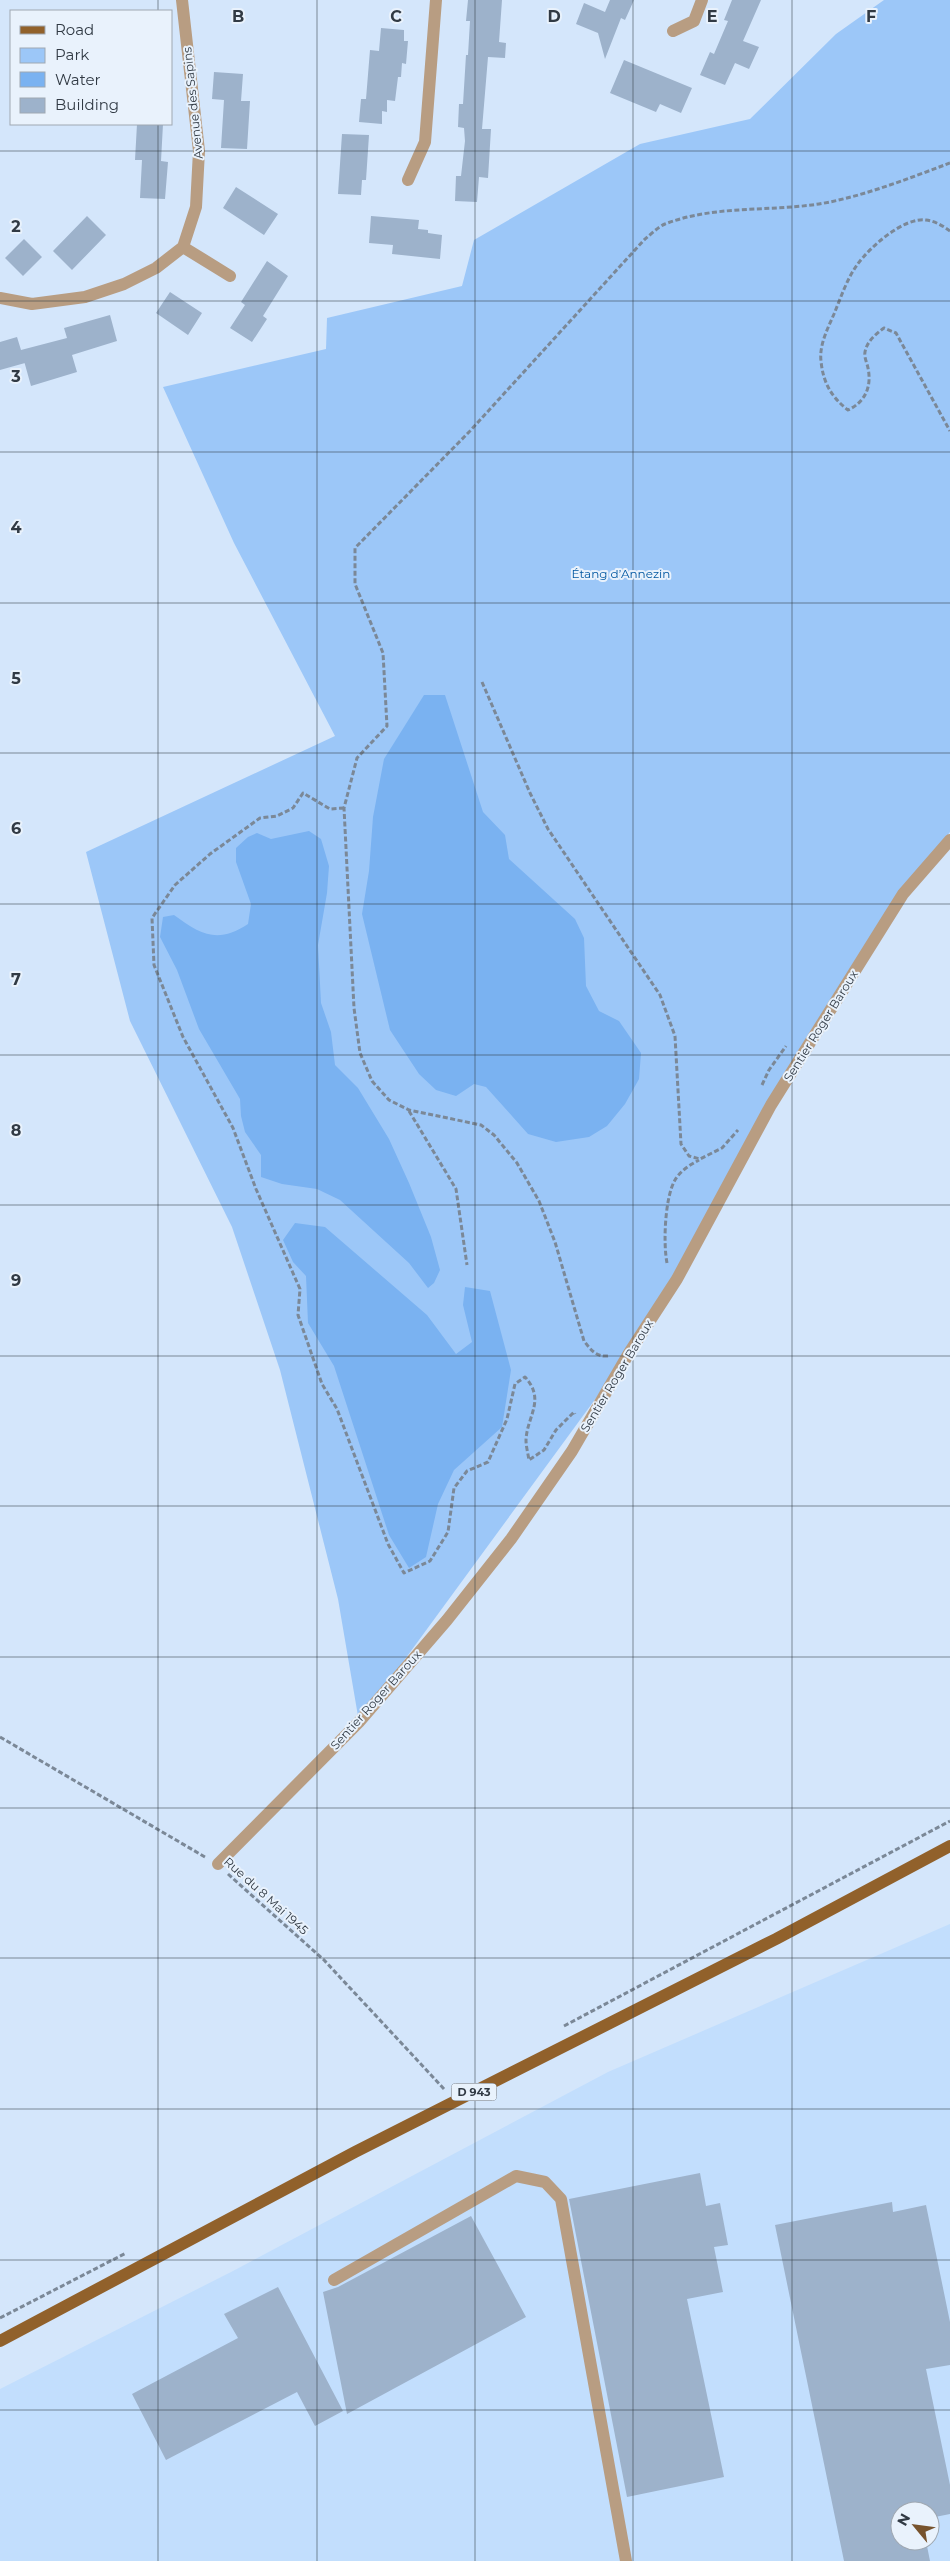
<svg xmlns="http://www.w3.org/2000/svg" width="950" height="2561" font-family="Montserrat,sans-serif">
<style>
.built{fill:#c2defd;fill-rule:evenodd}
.green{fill:#9cc7f8}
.water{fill:#7ab2f1}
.building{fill:#9db2cb}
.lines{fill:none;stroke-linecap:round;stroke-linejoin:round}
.path{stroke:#7b8897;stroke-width:3;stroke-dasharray:5 2.5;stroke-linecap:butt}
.lane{stroke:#b89d82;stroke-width:12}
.street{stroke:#b89d82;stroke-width:12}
.primary{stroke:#91612b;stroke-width:12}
.grid{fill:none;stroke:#313a44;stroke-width:1;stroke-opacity:0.55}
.labels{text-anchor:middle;stroke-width:4;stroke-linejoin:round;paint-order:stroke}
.shield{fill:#e9f2fc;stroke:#68717b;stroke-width:1}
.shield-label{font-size:11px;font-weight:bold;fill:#313a44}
.street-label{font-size:12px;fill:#313a44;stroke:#e9f2fc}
.park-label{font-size:12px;fill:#0057a1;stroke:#e9f2fc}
.grid-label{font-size:16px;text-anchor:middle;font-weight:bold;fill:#313a44;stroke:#e9f2fc;stroke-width:4;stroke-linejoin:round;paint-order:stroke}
</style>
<rect width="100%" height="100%" fill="#d4e6fb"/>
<path class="built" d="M950,1924v637h-950v-172l233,-118 375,-199zM900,2511h30v30h-30z"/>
<path class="green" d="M884,0h66v832l-47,62 -274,459 -270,369 -21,-123 -58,-229 -48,-143 -102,-206 -44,-169 249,-116 -101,-193 -71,-156 163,-38 1,-31 135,-32 12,-46 166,-96 110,-25 86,-85z"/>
<path class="water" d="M424,695h21l38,117 22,23 4,24 66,60 9,19 2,48 13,25 20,10 22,32 -2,26 -14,25 -18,22 -18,11 -33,5 -28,-8 -42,-47 -12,-3 -18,12 -20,-6 -17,-16 -29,-44 -28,-116 7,-43 4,-54 11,-58z
M309,831l12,8 8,27 -2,27 -9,52 3,58 10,29 4,33 23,23 31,51 20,44 22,54 9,33 -6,13 -6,5 -19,-25 -69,-63 -23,-11 -35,-5 -21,-7v-22l-16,-23 -4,-16 -1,-17 -41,-70 -22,-59 -17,-33 3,-20 11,-2c27,20 44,29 74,9l3,-20 -15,-42v-14l12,-11 9,-4 14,6z
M295,1223l30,4 102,88 29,39 16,-12 -9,-37 2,-18 25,4 21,79 -9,57 -48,43 -16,34 -12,53 -17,11 -20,-33 -55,-169 -26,-43 -2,-47 -13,-14 -10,-22z"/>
<path class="building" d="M468,0h34l-3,42 7,1 -1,15 -17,-1 -6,72h9l-3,49 -9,-1 -2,25 -22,-1 1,-25h5l4,-35 -1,-13 -6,-1 1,-23h4l3,-49h2l2,-34h-4z
M610,0h24l-9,20 -4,-2 -16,41 -7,-26 -22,-9 8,-21 21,9z
M732,0h29l-18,41 16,6 -10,22 -14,-6 -10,22 -25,-10 10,-23 4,2 14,-33 -4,-1z
M381,28l23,2v11h4l-2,23 -4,-1 -1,14h-3l-3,24 -8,-1v12l-5,-1v13l-23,-2 2,-23h5l4,-49 9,1z
M624,60l68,28 -11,25 -21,-9 -4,8 -46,-19z
M214,72l29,2 -2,27h9l-3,48 -26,-1 3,-48 -12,-1z
M137,124h26l-2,37 7,1 -3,37 -25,-1 2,-38h-7z
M342,134l27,1 -3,45h-4l-1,15 -23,-1z
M236,187l42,27 -14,21 -41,-27z
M87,216l19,19 -34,35 -19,-19z
M371,216l48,4 -1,9 10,1v3l14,2 -2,24 -48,-5 1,-9 -24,-2z
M24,239l18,18 -19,19 -18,-18z
M267,261l21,15 -25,40 4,3 -15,23 -22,-14 15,-23 -4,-3z
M170,292l32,21 -14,22 -32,-22z
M110,315l7,26 -45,14 5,17 -46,14 -10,-36 46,-12 -3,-10z
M17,337l8,26 -25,7v-28z
M700,2173l6,33 14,-3 8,42 -14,2 9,45 -36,7 37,178 -97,20 -58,-298z
M892,2202l1,10 33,-7 24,117v43l-24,4 24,116v29l-20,4v-7h-30v30h26l4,20h-86l-69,-336z
M471,2216l55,101 -179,97 -24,-122 15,-5z
M278,2287l65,124 -28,15 -18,-34 -131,68 -34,-66 106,-56 -14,-24z"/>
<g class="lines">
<path class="path" d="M950,231c-7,-5 -15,-10 -24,-11 -23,-3 -57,28 -69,45 -10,14 -16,32 -23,49 -6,14 -15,31 -13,47 2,21 10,36 27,49 17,-8 24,-23 20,-42 -1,-5 -4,-11 -3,-16 2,-11 11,-18 19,-24l12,5 54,98
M482,682l48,111 18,36 112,166 15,41 6,108 8,12 11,3 22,-11 16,-18
M344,808l-14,1 -27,-16 -10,15 -16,8 -17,2 -50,36 -35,31 -23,33 2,47 29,72 50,91 23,61 44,100 -2,26 24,69 15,25 51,135 16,29 26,-12 18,-29 6,-44 13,-17 21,-9 19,-43 8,-35 10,-7c21,23 2,39 1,63 0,6 2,14 3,20l15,-10 12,-20 18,-18 1,2
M762,1085l7,-15 17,-24
M409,1111l47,78 11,76
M667,1263c-4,-20 -2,-66 8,-83 6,-10 15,-15 24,-20
M608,1356c-12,1 -17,-6 -24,-15l-29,-99 -16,-41 -22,-38 -23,-28 -13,-10 -72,-15 -20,-10 -17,-19 -12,-28 -6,-45 -10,-200 13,-50 30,-32 -4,-73 -28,-69v-36l115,-117 174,-191c6,-5 14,-13 21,-16 46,-18 99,-13 147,-19 45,-6 95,-26 138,-42
M0,1737l205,120
M228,1874l96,86 121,130
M564,2026l386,-205
M0,2318l126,-65"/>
<path class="lane" d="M218,1864l141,-142 88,-102 64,-81 61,-88 57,-98 48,-74 94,-174 132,-211 47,-54
M334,2280l182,-104 29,6 16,17 65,362"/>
<path class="street" d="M673,31l21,-10 8,-21
M408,180l17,-38 11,-142
M183,247l47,29
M0,298l32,6 53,-7 39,-13 32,-16 27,-21 13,-40 3,-56 -17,-151"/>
<path class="primary" d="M0,2341l355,-189 421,-213 174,-93"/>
</g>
<path class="grid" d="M158,0v11M317,0v2561M475,0v2561M633,0v2561M792,0v2561M158,124v2437M0,151h950M0,301h950M0,452h950M0,603h950M0,753h950M0,904h950M0,1055h950M0,1205h950M0,1356h950M0,1506h950M0,1657h950M0,1808h950M0,1958h950M0,2109h950M0,2260h950M0,2410h950"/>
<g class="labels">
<rect class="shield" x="451.5" y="2083.5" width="45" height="17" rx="4"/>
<g class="shield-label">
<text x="474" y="2096">D 943</text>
</g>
<g class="street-label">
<text transform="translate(193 103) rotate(-96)" y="4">Avenue des Sapins</text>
<text transform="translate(821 1026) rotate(-58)" y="4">Sentier Roger Baroux</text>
<text transform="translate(617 1376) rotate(-59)" y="4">Sentier Roger Baroux</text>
<text transform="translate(376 1700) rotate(-48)" y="4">Sentier Roger Baroux</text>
<text transform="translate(266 1896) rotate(42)" y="4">Rue du 8 Mai 1945</text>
</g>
<g class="park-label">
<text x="621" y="578">Étang d’Annezin</text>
</g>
</g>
<g class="grid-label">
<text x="238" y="22">B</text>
<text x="396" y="22">C</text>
<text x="554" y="22">D</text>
<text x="712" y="22">E</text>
<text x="871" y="22">F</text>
<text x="16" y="232">2</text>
<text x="16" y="382">3</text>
<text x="16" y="533">4</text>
<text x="16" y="684">5</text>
<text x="16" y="834">6</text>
<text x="16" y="985">7</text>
<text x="16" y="1136">8</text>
<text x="16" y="1286">9</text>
</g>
<rect x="10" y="10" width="162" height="115" fill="#e9f2fc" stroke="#9fa8b2"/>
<rect x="20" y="26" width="25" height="8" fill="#91612b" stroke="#9fa8b2"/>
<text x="55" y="35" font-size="15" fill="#313a44">Road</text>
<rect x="20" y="48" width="25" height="15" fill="#9cc7f8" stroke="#9fa8b2"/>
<text x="55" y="60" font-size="15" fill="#313a44">Park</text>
<rect x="20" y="72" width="25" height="15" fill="#7ab2f1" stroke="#9fa8b2"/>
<text x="55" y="85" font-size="15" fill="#313a44">Water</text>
<rect x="20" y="98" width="25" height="15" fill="#9db2cb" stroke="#9fa8b2"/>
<text x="55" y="110" font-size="15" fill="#313a44">Building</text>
<g transform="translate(915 2526) rotate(299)"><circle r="24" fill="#e9f2fc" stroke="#9fa8b2"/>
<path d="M0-4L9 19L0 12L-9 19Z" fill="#77532d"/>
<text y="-8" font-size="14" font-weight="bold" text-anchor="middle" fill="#313a44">N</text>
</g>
</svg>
